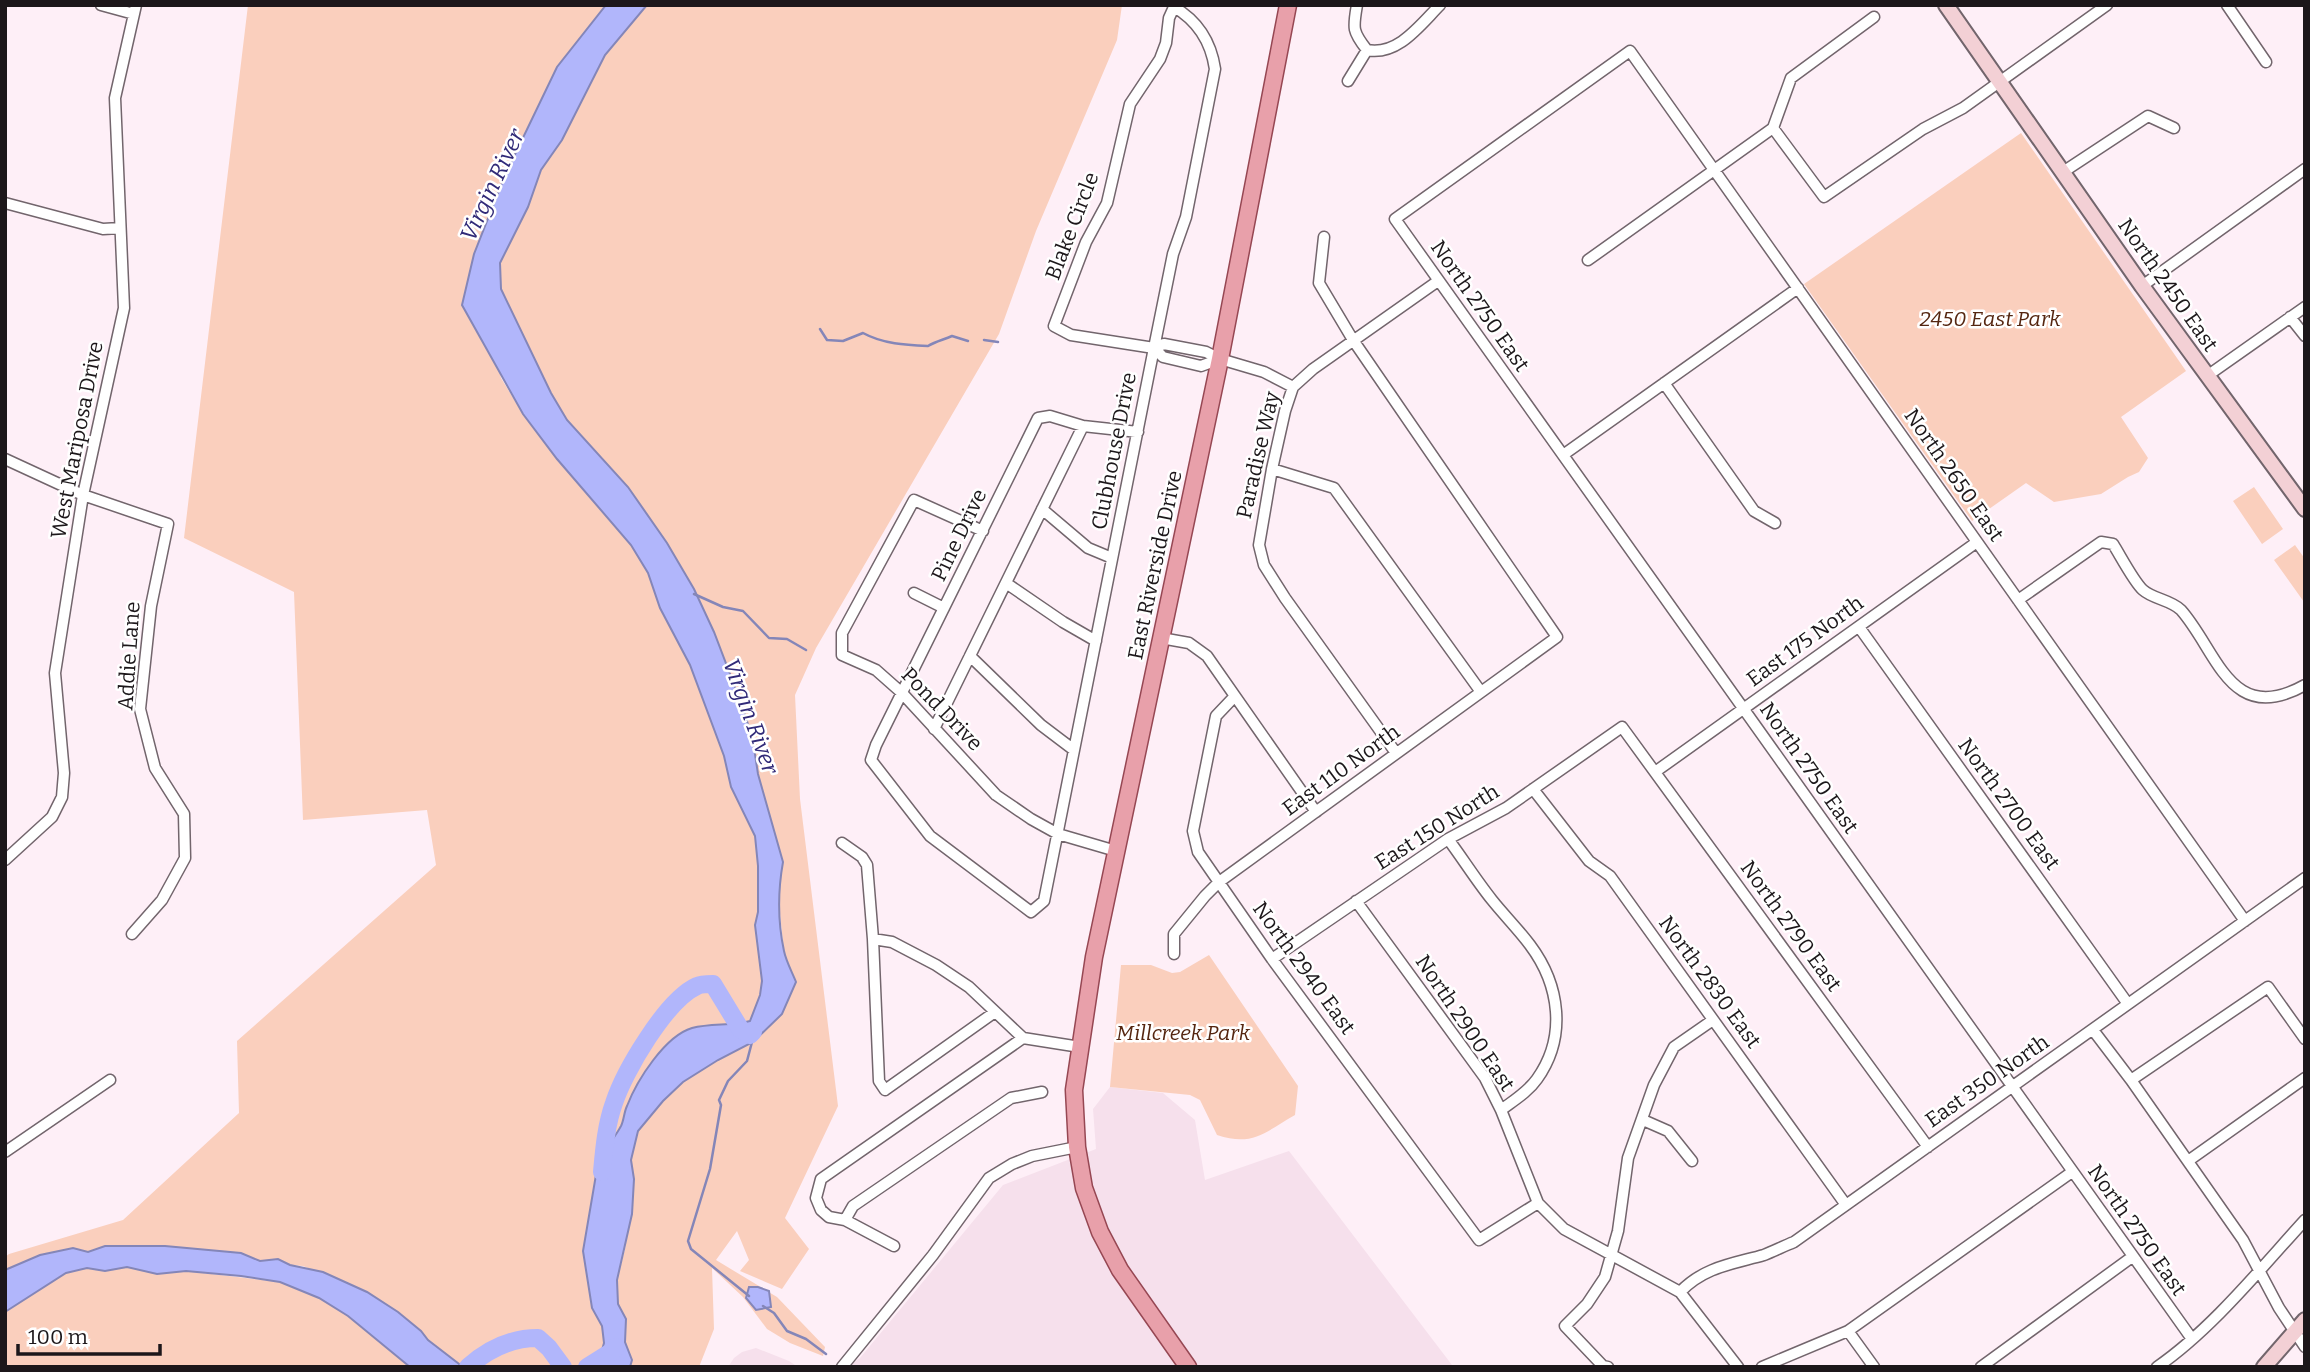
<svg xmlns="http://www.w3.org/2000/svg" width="2310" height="1372" font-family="Bitter,serif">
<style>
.built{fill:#f6e0ec}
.green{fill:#facfbd}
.water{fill:#b1b6fb;stroke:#8486b8;stroke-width:2}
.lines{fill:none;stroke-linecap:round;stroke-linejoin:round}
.stream{stroke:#8486b8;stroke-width:2.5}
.river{stroke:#b1b6fb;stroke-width:18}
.street-casing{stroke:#72656c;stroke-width:13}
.secondary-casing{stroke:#72656c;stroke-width:18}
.primary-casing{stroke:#964753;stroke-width:19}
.street{stroke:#fff;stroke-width:10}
.secondary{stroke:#f3d0d5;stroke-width:14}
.primary{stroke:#e8a0aa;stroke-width:16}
.labels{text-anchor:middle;stroke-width:5;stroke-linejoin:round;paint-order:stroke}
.street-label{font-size:21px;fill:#1c171a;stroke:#fff}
.park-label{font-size:21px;font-style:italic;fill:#552610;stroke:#fff}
.water-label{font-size:23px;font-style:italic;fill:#312a78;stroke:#fff}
</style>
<rect width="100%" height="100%" fill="#feeff7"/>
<path class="built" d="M1110,1087l53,6 32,27 10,60 84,-29 163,214 4,2h-609l13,-9 143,-173 93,-36 -3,-40z
M756,1348l33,13 9,6h-70l6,-9 8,-6z"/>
<path class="green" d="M248,5h358l-49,62 -51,106 -32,81 27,124 22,36 34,45 74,86 17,28 12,35 30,57 34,91 7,31 24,49 3,30v46l-3,13 7,56 -2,14 -10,26c-19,5 -40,4 -59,8l-64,77 -5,18 -19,26 -5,13 -13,75 7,70 10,18 2,17 -7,24h-134l-35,-27 -7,-9 -23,-19 -31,-20 -64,-26 -13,-1 -12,-6 -18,2 -19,-8 -76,-7h-60l-17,6 -15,-4 -33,7 -35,15v-13l4,-3 114,-34 116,-107 -2,-72 199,-176 -9,-55 -124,10 -9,-228 -110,-54z
M647,5h475l-5,35 -81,191 -37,103 -183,314 -21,47 5,104 38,307 -53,112 24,31 -27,40 -42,-18 9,-11 -12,-29 -21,29 61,37 48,50 -2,9 -33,-13 -23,-14 -24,-32 -31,-29 2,61 -15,38h-69l2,-7 -7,-18 1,-23 -8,-15 -1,-24 8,-31 9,-70 -3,-19 7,-29 25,-30 20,-19 35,-22 35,-18 29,-28 14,-32 -12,-30 -4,-38v-37l3,-15 -25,-88 -5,-33 -39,-109 -20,-43 -27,-46 -39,-56 -61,-67 -16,-27 -50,-104 -1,-26 28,-56 13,-37 21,-30 43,-85z
M2021,133l165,238 -65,46 27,41 -9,14 -11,5 -27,17 -47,8 -28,-19 -54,38 -168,-237z
M2254,487l29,42 -21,15 -29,-43z
M2295,545l10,14 -1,43 -30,-42z
M1209,955l89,131 -3,29c-30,17 -42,32 -78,20l-17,-35 -10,-5 -80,-8 11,-122h30l21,8 8,-1z
M127,1267l30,7 29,-3 94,11 39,16 29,18 62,51h-405v-55l61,-39 21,-5 18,3z"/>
<path class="water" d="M606,5h41l-42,50 -43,85 -21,30 -13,37 -28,56 1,26 50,104 16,27 61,67 39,56 27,46 20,43 29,76 10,33 5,33 25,88c-5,28 -5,61 1,89 2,10 8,21 12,31l-14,32 -29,28 -35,18 -35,22 -20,19 -25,30 -7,29 3,19 -2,35 -15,66 1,24 8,15 -1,23 7,18 -2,7h-33l7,-24 -2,-17 -10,-18 -9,-57 15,-88c6,-14 16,-24 23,-37 3,-6 3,-14 6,-20 10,-26 38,-70 65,-78 19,-5 39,-2 58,-7l10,-26 2,-14 -7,-56 3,-13v-46l-3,-30 -24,-49 -7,-31 -34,-91 -30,-57 -12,-35 -17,-28 -74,-86 -34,-45 -61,-109 12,-51 32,-81 51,-106z
M105,1246h60l76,7 19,8 18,-2 12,6 33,7 44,20 31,20 23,19 7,9 35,27h-53l-62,-51 -29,-18 -39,-16 -39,-6 -55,-5 -29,3 -30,-7 -22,4 -18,-3 -21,5 -61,39v-42l35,-15 33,-7 15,4z
M749,1287h9l11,4 2,16 -15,3 -10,-12z"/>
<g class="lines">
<path class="stream" d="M820,329l7,11 16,1 20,-8c20,11 43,12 65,13 8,-5 15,-6 24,-10l16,5
M984,340l14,2
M694,594l29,13 20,4 26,27 18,1 19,11
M749,1296l-58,-47 -3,-8 22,-72 11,-64 -2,-5 9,-19 19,-20 5,-19
M763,1306l11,7 13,18 19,8 20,15"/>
<path class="river" d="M602,1172c2,-22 4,-47 12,-69 10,-31 52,-103 83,-117 4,-2 11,-2 16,-2l28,46 9,5 3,-3
M468,1367c20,-18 43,-29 70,-29l11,10 14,19
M587,1367l27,-17 1,-3"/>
<defs>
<path id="street" d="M101,5l33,9
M1357,5c-4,23 -5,26 10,45 31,6 53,-25 73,-45
M2227,5l39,57
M1348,81l19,-31
M1773,128l51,69 99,-68 40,-21 144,-103
M2063,172l85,-56 26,12
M5,203l98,26 17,-1
M1588,260l185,-132 18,-50 83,-61
M2142,286l163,-117
M2290,317l15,19
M1154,348l9,9 38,9 19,-7
M2207,376l98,-69
M1664,383l90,128 21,12
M1138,432l-55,-6 -33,-10 -12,2 -162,327 -5,15 59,76 101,76 13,-11 110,-553 19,-94 13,-37 29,-148c-4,-27 -17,-48 -41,-62l-5,11 -3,25 -6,16 -30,45 -23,99 -21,39 -32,84 17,9 83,13 10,-4 42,8 14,7 44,13 29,15
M1563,455l235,-167
M5,459l78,36 85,29 -17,82 -11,103 15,59 29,46 1,44 -23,42 -30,34
M1272,469l62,19 147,204
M1042,509l46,39 24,10
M983,531l-69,-31 -72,133v22l34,15 26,23 94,102 35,24 27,15 58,17
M1006,583l57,39 33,19
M914,593l30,15
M2018,600l83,-58 12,2c7,11 21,38 30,46 10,9 28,10 38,20 37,42 49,117 124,75
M1859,627l269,377
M1161,638l28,5 18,13 109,156
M970,656l71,69 33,25
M1235,696l-19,20 -23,115 5,21 74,107 207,281 59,-37
M934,729l149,-303
M1396,753l-111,-155 -21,-33 -5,-20 13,-76 13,-58 8,-24 20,-18 125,-88
M1655,772l322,-230
M1533,789l56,72 21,15 236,329
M1448,839c15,20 28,41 44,61 12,15 26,29 38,45 30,40 37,92 7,134 -9,13 -24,22 -36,31
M842,843l20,14 5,8 6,74 6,142 6,9 110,-78
M5,860l47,-43 10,-20 2,-24 -9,-100 28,-178 41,-187 -9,-210 21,-93
M1356,901l129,177 16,32 37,93 26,26 116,63 58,75
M873,939l19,3 44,23 33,22 54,51 57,9
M1174,954v-20l31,-38 14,-14 338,-245 -204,-297 -34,-57 5,-46
M1272,959l176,-120 58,-31 116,-81 306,420
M2093,1030l38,50 112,160 36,68 26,39
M2131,1080l137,-93 37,52
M1643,1120l25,11 24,30
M5,1152l105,-72
M2188,1161l117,-83
M845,1220l8,-14 158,-108 31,-6
M894,1246l-49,-26 -16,-3 -8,-7 -5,-12 5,-19 202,-141
M1680,1292c24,-25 52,-28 84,-37 10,-4 20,-9 30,-13l511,-364
M1848,1331l26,36
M2192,1339l-797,-1120 235,-168 615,870
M842,1367l91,-112 56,-77 23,-14 20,-8 45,-9
M1608,1367l-5,-1 -38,-40 22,-22 18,-27 13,-46 10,-73 26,-73 20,-38 39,-27
M1762,1367l86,-36 224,-159
M1981,1367l151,-110
M2157,1367c54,-37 104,-99 148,-147"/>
<path id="secondary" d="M1946,5l196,281 163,223
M2264,1367l41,-47"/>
<path id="primary" d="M1188,1367l-68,-97 -20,-38 -16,-44 -7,-41 -3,-57 20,-133 126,-598 68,-354"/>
</defs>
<use href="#street" class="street-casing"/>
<use href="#secondary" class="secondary-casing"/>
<use href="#primary" class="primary-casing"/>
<use href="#street" class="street"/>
<use href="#secondary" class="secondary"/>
<use href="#primary" class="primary"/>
</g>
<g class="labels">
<g class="street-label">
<text transform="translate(1072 226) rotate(-69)" y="7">Blake Circle</text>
<text transform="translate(2168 285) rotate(55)" y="7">North 2450 East</text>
<text transform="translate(1480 306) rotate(55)" y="7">North 2750 East</text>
<text transform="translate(77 440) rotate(-79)" y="7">West Mariposa Drive</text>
<text transform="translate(1114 451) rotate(-79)" y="7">Clubhouse Drive</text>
<text transform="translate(1258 455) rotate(-77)" y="7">Paradise Way</text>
<text transform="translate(1954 475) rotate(55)" y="7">North 2650 East</text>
<text transform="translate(959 535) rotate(-64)" y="7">Pine Drive</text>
<text transform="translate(1155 565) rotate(-78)" y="7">East Riverside Drive</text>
<text transform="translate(1805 641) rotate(-36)" y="7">East 175 North</text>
<text transform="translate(129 656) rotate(-86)" y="7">Addie Lane</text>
<text transform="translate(942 709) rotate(46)" y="7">Pond Drive</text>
<text transform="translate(1809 768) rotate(55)" y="7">North 2750 East</text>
<text transform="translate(1341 770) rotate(-36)" y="7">East 110 North</text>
<text transform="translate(2009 804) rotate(54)" y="7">North 2700 East</text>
<text transform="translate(1437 827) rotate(-32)" y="7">East 150 North</text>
<text transform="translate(1791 926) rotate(54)" y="7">North 2790 East</text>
<text transform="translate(1304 968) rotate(54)" y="7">North 2940 East</text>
<text transform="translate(1710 982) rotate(54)" y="7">North 2830 East</text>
<text transform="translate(1465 1023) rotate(56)" y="7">North 2900 East</text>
<text transform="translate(1987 1081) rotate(-35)" y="7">East 350 North</text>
<text transform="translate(2137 1230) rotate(55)" y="7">North 2750 East</text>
</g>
<g class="park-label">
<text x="1990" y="326">2450 East Park</text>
<text x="1183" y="1040">Millcreek Park</text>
</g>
<g class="water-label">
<text transform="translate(492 185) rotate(-65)" y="8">Virgin River</text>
<text transform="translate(751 716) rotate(70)" y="8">Virgin River</text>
</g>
</g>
<rect width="2310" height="1372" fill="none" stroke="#1c171a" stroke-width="14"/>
<path d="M18 1344v10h142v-10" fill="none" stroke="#1c171a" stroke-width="3.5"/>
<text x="28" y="1344" font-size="21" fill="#1c171a" stroke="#ffffff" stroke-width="5" paint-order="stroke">100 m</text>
</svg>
